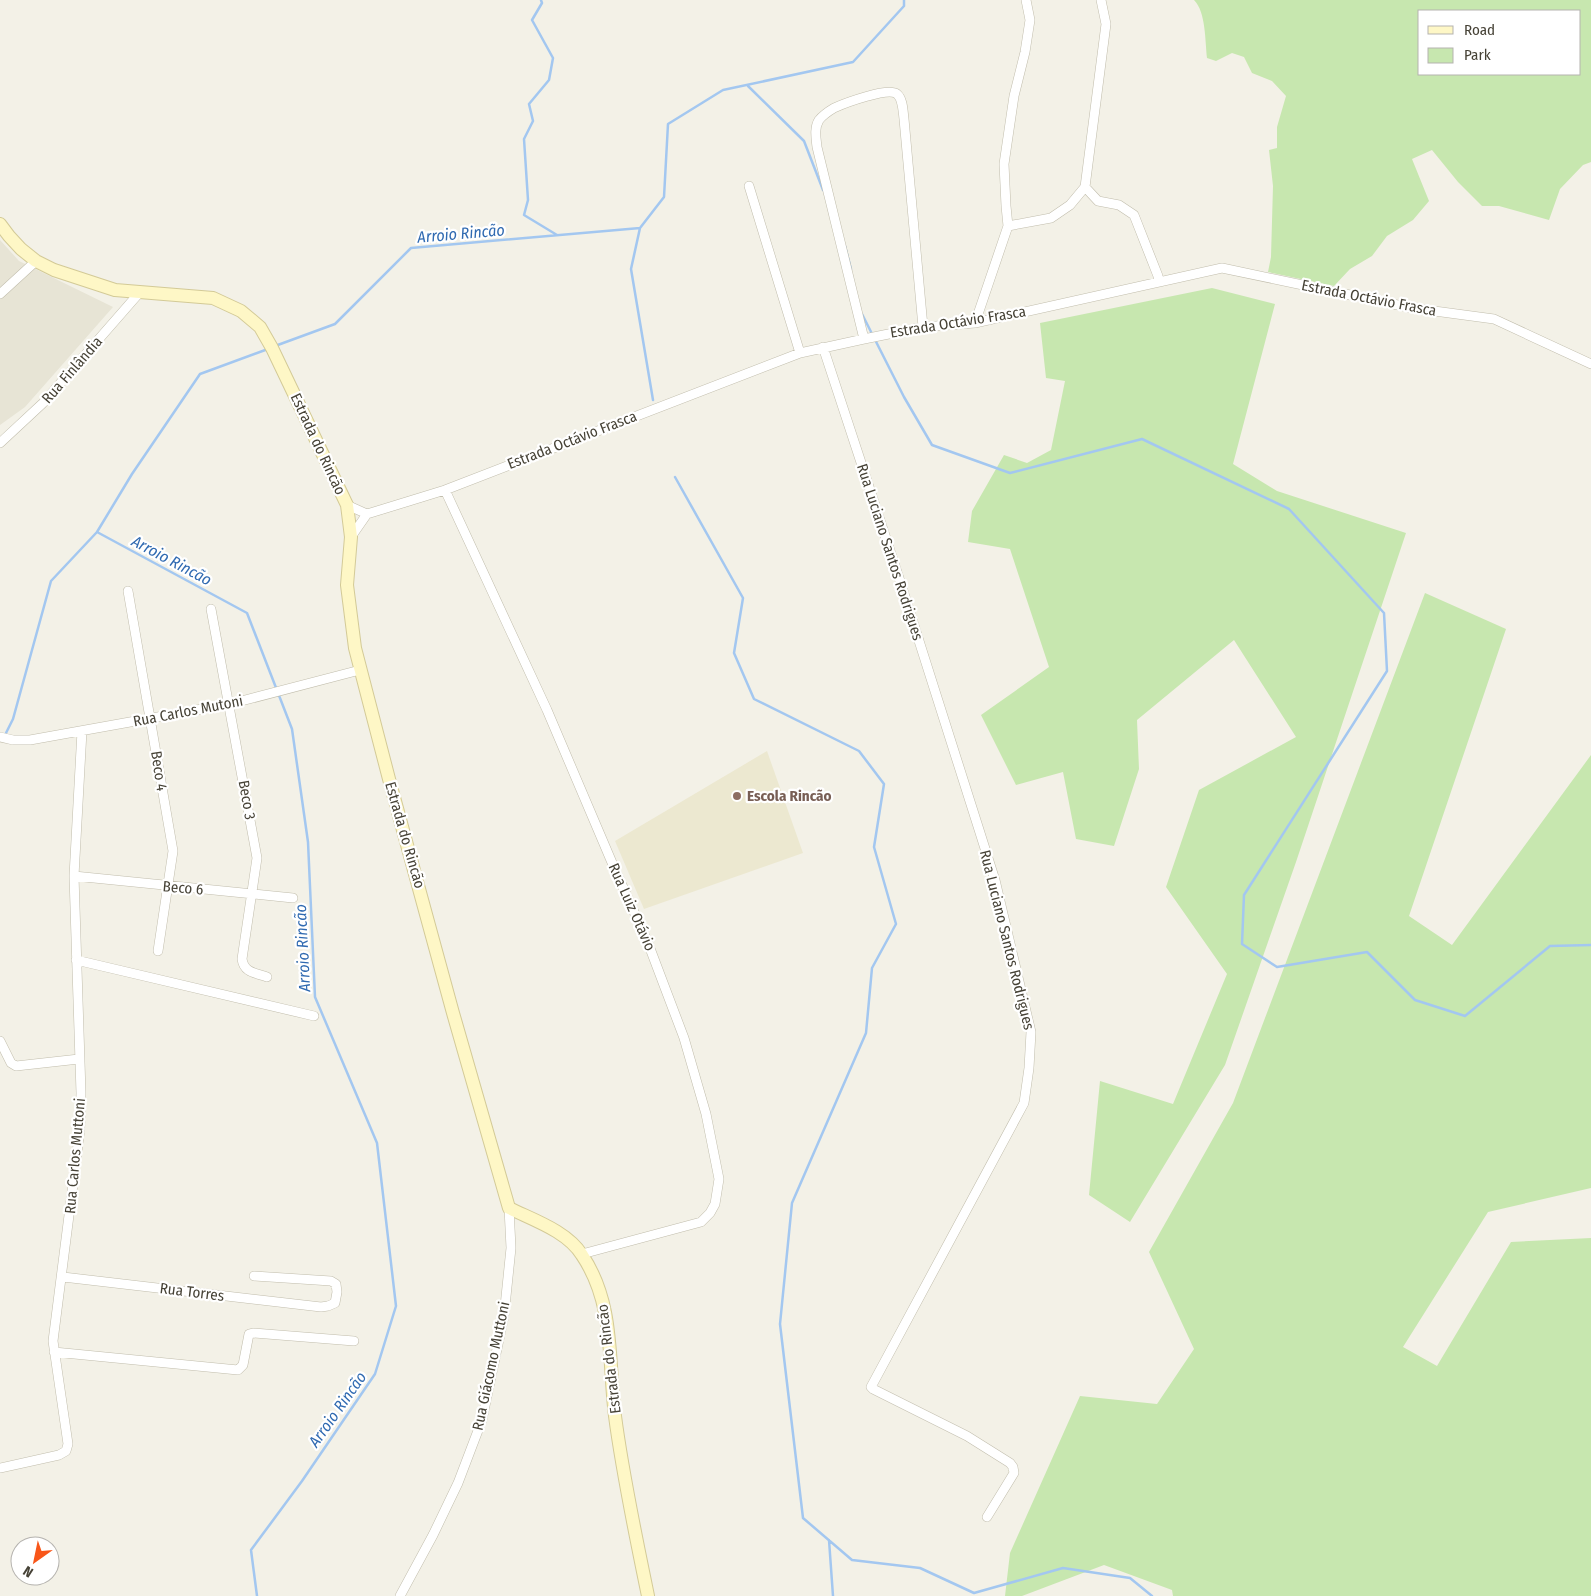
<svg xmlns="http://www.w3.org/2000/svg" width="1591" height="1596" font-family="'Fira Sans Condensed',sans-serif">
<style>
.residential{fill:#e7e4d5}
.education{fill:#ece8d0}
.green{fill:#c7e7af;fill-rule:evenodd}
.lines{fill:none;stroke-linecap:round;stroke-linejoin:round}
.stream{stroke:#a3c7f0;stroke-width:2.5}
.street-casing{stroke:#c1bdac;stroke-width:10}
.secondary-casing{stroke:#d3ca97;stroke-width:14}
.street{stroke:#fff;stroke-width:9}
.secondary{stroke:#fef7c6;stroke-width:12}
.education-dot{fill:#8d6e63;stroke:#fff;stroke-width:2}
.labels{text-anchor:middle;stroke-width:4.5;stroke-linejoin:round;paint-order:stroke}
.street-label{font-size:15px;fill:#464236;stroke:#fff}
.education-label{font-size:15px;font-weight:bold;fill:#785e54;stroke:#fff;text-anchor:start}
.water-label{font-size:16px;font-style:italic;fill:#306ab1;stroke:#fff}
</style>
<rect width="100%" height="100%" fill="#f3f1e7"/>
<path class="residential" d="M0,240l19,21 94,46 -88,100 -25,18z"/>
<path class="education" d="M767,751l36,102 -159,56 -29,-68z"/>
<path class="green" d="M1194,0h397v162l-8,3 -23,24 -11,31 -50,-14h-17l-24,-24 -26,-32 -20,9 17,42 -16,19 -26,16 -15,20 -22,13 -16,17 -66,-14 3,-15 2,-71 -4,-36 8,-2v-21l9,-31 -14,-15 -20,-8 -8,-16 -12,-4 -16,8 -9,-3c-2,-17 -1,-46 -13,-58zM1420,11h160v63h-160z
M1212,288l63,16 -42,160 44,27 129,42 -110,329 -71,203 -95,157 -41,-27 11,-114 73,23 54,-130 -61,-87 33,-97 97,-53 -62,-97 -97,80 2,49 -25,77 -38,-7 -13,-67 -47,13 -35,-70 68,-48 -39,-118 -42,-7 4,-31 32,-56 23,8 24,-13 14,-69 -19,-3 -6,-55z
M1425,593l81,36 -97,287 43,29 139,-190v433l-103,24 -85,135 34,19 74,-124 80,-4v358h-418l-1,-6 -68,-25 -82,31h-17l5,-43 70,-157 77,8 37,-55 -45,-97 84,-149z"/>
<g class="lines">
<path class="stream" d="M541,0l1,3 -10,17 21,38 -4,22 -20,24 4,17 -9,18 4,61 -4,15 33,20
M748,86l56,55 19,49
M640,228l-9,41 22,131
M845,246l6,23
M862,314l42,83 28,48 78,28 132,-34 147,70 95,104 3,58 -143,224 -2,49 35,23 90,-15 48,48 50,16 85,-70 41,-1
M275,346l60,-22 76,-76 229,-20 24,-31 4,-73 55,-34 130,-28 51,-56v-6
M675,477l68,121 -9,55 20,46 105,52 25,33 -10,63 22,77 -24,44 -6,65 -74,170 -12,121 23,194 49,42 68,8 54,25 89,-25 67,10 22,18
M5,735l8,-16 38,-138 46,-49
M829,1540l4,56
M257,1596l-6,-46 51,-69 73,-107 21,-68 -19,-163 -62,-146 -7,-155 -16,-113 -45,-116 -150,-81 35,-58 68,-100 68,-25"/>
<defs>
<path id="street" d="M1101,0l5,24 -21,163 13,14 21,4 15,10 24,61 1,6
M749,186l51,167
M1008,226l43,-8 19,-13 15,-18
M0,294l36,-33
M975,323l33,-97 -2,-20 -2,-42 10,-68 11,-44 5,-32 -4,-20
M864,339l-47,-192c-1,-9 -3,-19 2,-27 4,-5 10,-9 15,-12 11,-5 54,-21 63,-14 6,5 6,17 7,25l19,208
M823,347l77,234 95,299 36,152 -2,36 -5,35 -153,284 2,2 94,47 43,27 3,4 1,6 -27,44
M0,443l43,-40 97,-111
M445,490l102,220 66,155 35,78 36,95 22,76 13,65 -4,25 -5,9 -9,9 -119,32
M347,505l20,9 78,-24 355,-137 64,-14 59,-12 52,-4 247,-55 190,40 82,11 97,45
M351,537l16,-23
M128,591l45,260 -15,100
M211,609l46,249 -15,101c2,14 14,14 25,18
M0,737l13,3h17l200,-36 130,-34
M74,876l219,22
M76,960l238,56
M0,1041l11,22 5,3 63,-7
M63,1277l258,30 7,-1 7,-3 2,-11 -1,-8 -5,-3 -77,-5
M54,1352l184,18 5,-5 6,-31 4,-1 101,8
M0,1468l59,-13 7,-4 2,-7 -15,-103 27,-212 1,-36 -7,-217 8,-145
M400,1596l33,-61 25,-52 24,-63 22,-104 7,-68 -2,-40"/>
<path id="secondary" d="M0,224l9,12 12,13 15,12 18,9 61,20 98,8 28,13 19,16 12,21 75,157 4,32 -4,48 8,63 34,131 64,234 56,195c24,12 58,23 73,47 33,49 26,105 33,161 8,61 21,121 33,180"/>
</defs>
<use href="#street" class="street-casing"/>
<use href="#secondary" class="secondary-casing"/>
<use href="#street" class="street"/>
<use href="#secondary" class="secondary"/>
</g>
<circle class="education-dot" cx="737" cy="796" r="5"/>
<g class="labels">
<g class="street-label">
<text transform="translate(1369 298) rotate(11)" y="5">Estrada Octávio Frasca</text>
<text transform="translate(958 322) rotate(-9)" y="5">Estrada Octávio Frasca</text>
<text transform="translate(72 370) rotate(-49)" y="5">Rua Finlândia</text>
<text transform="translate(572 440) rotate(-21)" y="5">Estrada Octávio Frasca</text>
<text transform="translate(318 444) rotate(65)" y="5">Estrada do Rincão</text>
<text transform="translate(890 552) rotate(72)" y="5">Rua Luciano Santos Rodrigues</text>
<text transform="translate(188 711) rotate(-11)" y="5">Rua Carlos Mutoni</text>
<text transform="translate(159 771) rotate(81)" y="5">Beco 4</text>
<text transform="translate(247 800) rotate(80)" y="5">Beco 3</text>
<text transform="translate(405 835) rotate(74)" y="5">Estrada do Rincão</text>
<text transform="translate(183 888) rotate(5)" y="5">Beco 6</text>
<text transform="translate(632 907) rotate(66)" y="5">Rua Luiz Otávio</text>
<text transform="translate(1007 940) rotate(76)" y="5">Rua Luciano Santos Rodrigues</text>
<text transform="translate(75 1156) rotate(-85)" y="5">Rua Carlos Muttoni</text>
<text transform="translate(192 1292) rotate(7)" y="5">Rua Torres</text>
<text transform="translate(609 1359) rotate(-97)" y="5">Estrada do Rincão</text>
<text transform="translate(491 1366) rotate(-78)" y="5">Rua Giácomo Muttoni</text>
</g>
<g class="education-label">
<text x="747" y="801">Escola Rincão</text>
</g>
<g class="water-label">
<text transform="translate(461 233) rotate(-5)" y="6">Arroio Rincão</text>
<text transform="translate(172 560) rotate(28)" y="6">Arroio Rincão</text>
<text transform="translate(302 948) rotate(-93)" y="6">Arroio Rincão</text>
<text transform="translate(337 1409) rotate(-55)" y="6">Arroio Rincão</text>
</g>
</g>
<rect x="1418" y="10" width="162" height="65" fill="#ffffff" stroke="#b5b3af"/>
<rect x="1428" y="26" width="25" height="8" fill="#fef7c6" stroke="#b5b3af"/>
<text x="1464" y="35" font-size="15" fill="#464236">Road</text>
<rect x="1428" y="48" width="25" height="15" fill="#c7e7af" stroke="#b5b3af"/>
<text x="1464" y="60" font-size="15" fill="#464236">Park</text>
<g transform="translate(35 1561) rotate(213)"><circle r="24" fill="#ffffff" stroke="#b5b3af"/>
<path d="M0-4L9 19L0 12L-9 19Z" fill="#f85619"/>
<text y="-8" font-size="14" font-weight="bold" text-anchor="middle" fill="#464236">N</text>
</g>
</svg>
